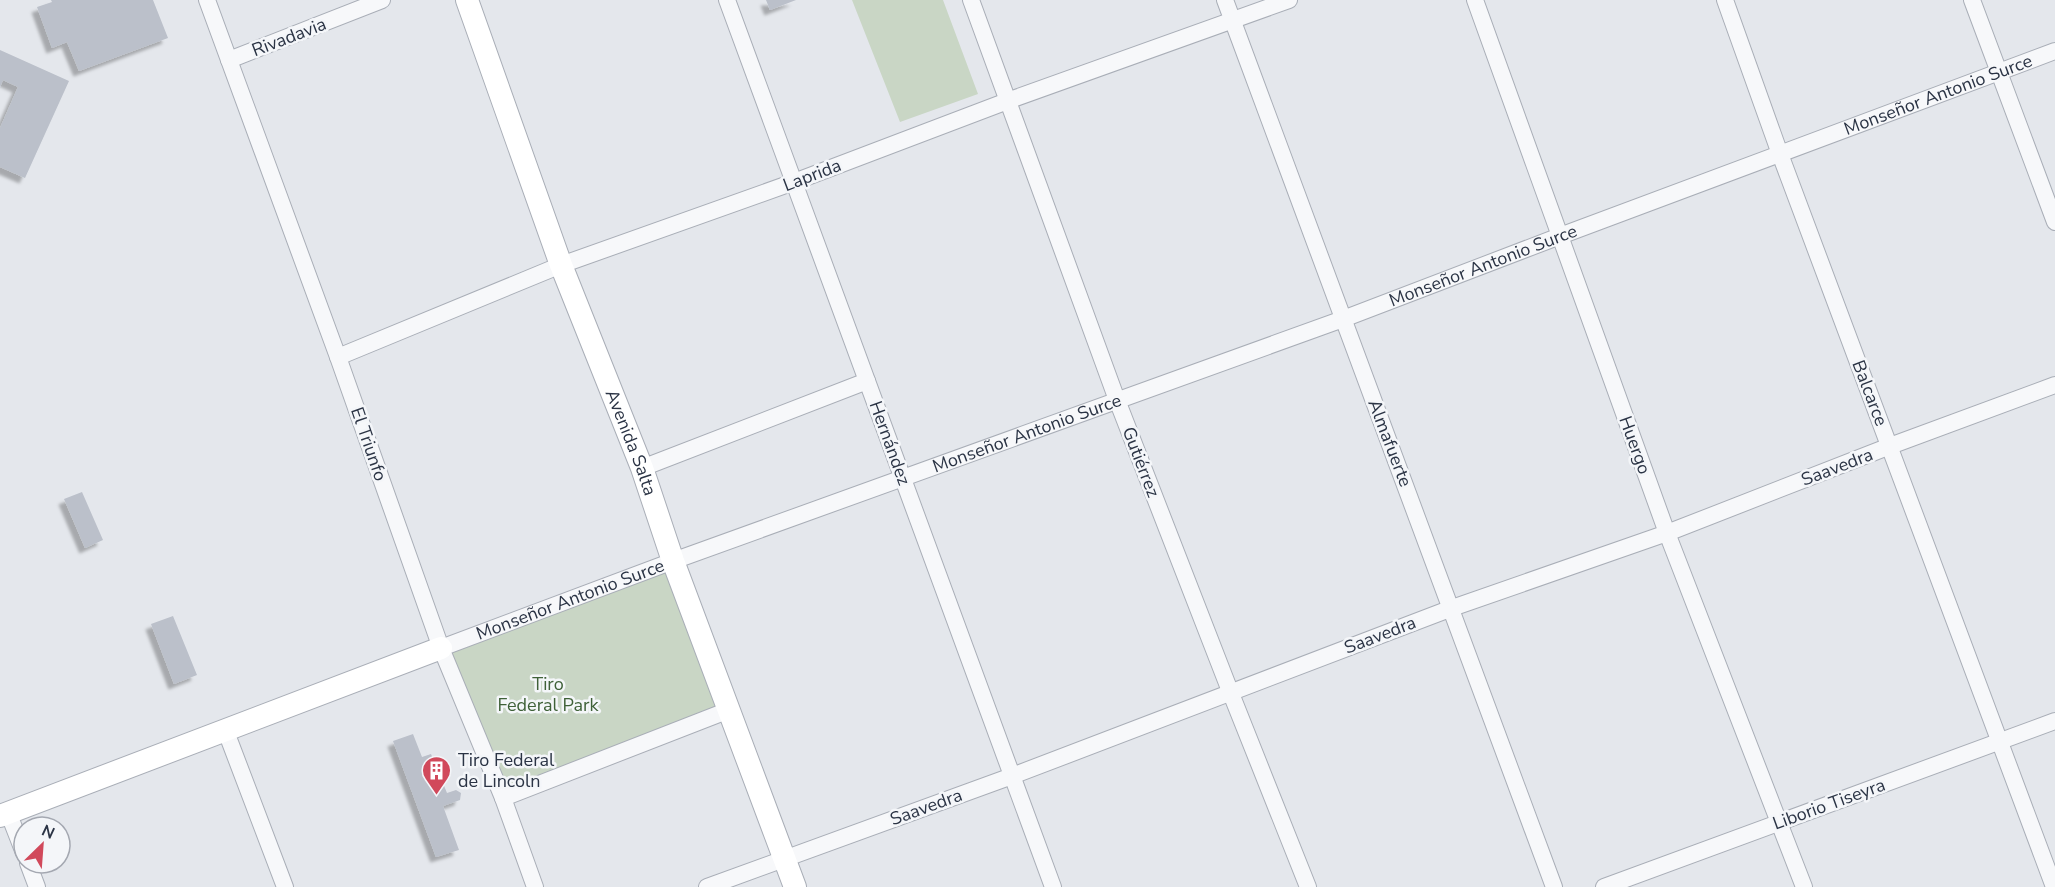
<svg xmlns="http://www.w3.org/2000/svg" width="2055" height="887" font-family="'Nunito Sans',sans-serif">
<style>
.green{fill:#c9d6c5}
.building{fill:#bbc0ca;filter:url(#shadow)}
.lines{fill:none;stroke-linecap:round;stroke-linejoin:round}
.street-casing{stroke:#a9aeb7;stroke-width:18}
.secondary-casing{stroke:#a9aeb7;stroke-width:24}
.street{stroke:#f7f8fa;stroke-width:16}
.secondary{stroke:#fff;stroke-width:22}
.labels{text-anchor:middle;stroke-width:5;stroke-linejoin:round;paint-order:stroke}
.street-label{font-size:18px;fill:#2b3445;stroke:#f4f6f9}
.park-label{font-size:18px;fill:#3f6138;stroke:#f4f6f9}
.poi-label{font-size:18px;fill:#2b3445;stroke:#f4f6f9;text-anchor:start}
</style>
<defs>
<filter id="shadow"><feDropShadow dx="-5.5" dy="5.5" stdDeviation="1.5" flood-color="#0004"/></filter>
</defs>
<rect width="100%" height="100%" fill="#e4e7ec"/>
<path class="green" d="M852,0h91l35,94 -78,28z
M673,561l56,149 -226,88 -62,-150z"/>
<path class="building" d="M51,0h102l15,38 -89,33 -12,-29 -15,6 -15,-41 15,-5z
M766,0h30l-26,10z
M0,50l69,31 -44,97 -25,-11v-39l18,-41 -15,-7 -3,7z
M82,492l21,48 -18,8 -21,-49z
M173,616l24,59 -23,9 -23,-60z
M413,734l9,23 9,-3 16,39 9,-3 5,3 -1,7 -17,6 16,44 -23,7 -43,-116z"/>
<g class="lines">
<defs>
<g id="street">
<path d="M207,0l131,357 103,291 62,150 32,89"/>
<path d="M727,0l326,887"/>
<path d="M971,0l146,400 113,291 78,196"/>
<path d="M1225,0l329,887"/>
<path d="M1475,0l192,533 137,354"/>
<path d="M1725,0l55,154 274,733"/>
<path d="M1972,0l83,222"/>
<path d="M229,60l153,-60"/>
<path d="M338,357l223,-92 233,-83 216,-82 279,-100"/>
<path d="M642,468l225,-87"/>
<path id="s1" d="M441,648l232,-87 670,-242 217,-83 495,-185"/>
<path d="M225,729l60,158"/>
<path d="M503,798l226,-88"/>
<path d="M8,812l16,41"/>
<path d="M28,863l9,24"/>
<path d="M707,887l305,-111 440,-168 215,-75 223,-87 165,-61"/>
<path d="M1604,887l451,-166"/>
</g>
<g id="secondary">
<path id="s2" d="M467,0l94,265 81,203 31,93 122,326"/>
<path d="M0,816l441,-168"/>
</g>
</defs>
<use href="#street" class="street-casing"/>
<use href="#secondary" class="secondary-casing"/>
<use href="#street" class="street"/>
<use href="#secondary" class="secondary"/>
</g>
<defs>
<symbol id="building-pin" viewBox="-11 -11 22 30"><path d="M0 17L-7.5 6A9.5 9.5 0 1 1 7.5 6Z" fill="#d1495b" stroke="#f4f6f9"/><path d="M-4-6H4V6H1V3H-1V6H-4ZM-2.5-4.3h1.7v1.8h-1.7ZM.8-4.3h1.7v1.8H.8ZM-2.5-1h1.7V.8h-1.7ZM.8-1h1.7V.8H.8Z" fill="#fff"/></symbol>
</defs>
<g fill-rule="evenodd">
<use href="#building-pin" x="420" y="754" width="33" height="45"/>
</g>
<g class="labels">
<g class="street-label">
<text transform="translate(289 37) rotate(-21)" y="6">Rivadavia</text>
<text dy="6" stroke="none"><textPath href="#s1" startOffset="1596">Monseñor Antonio Surce</textPath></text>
<text transform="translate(812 175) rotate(-21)" y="6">Laprida</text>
<text dy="6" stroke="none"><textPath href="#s1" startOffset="1110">Monseñor Antonio Surce</textPath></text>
<text transform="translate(1870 393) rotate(69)" y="6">Balcarce</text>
<text dy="6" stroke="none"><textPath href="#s1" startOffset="624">Monseñor Antonio Surce</textPath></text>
<text dy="6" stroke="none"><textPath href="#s2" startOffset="472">Avenida Salta</textPath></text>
<text transform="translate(890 443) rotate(70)" y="6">Hernández</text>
<text transform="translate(1390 443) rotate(69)" y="6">Almafuerte</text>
<text transform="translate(369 444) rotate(71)" y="6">El Triunfo</text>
<text transform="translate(1635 445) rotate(70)" y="6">Huergo</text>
<text transform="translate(1141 462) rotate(69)" y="6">Gutiérrez</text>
<text transform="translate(1837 467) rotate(-21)" y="6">Saavedra</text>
<text dy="6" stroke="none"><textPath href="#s1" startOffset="138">Monseñor Antonio Surce</textPath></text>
<text transform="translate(1380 635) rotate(-21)" y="6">Saavedra</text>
<text transform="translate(1829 804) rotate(-20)" y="6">Liborio Tiseyra</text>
<text transform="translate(926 807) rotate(-20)" y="6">Saavedra</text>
</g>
<g class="park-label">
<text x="548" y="690">Tiro<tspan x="548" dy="21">Federal Park</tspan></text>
</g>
<g class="poi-label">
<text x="458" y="766">Tiro Federal<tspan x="458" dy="21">de Lincoln</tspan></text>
</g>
</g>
<g transform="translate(42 845) rotate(25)"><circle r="28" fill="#f4f6f9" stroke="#a4a8b1" stroke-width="1.5"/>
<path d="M0-4.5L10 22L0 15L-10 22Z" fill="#d1495b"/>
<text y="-9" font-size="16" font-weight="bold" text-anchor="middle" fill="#2b3445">N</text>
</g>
</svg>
